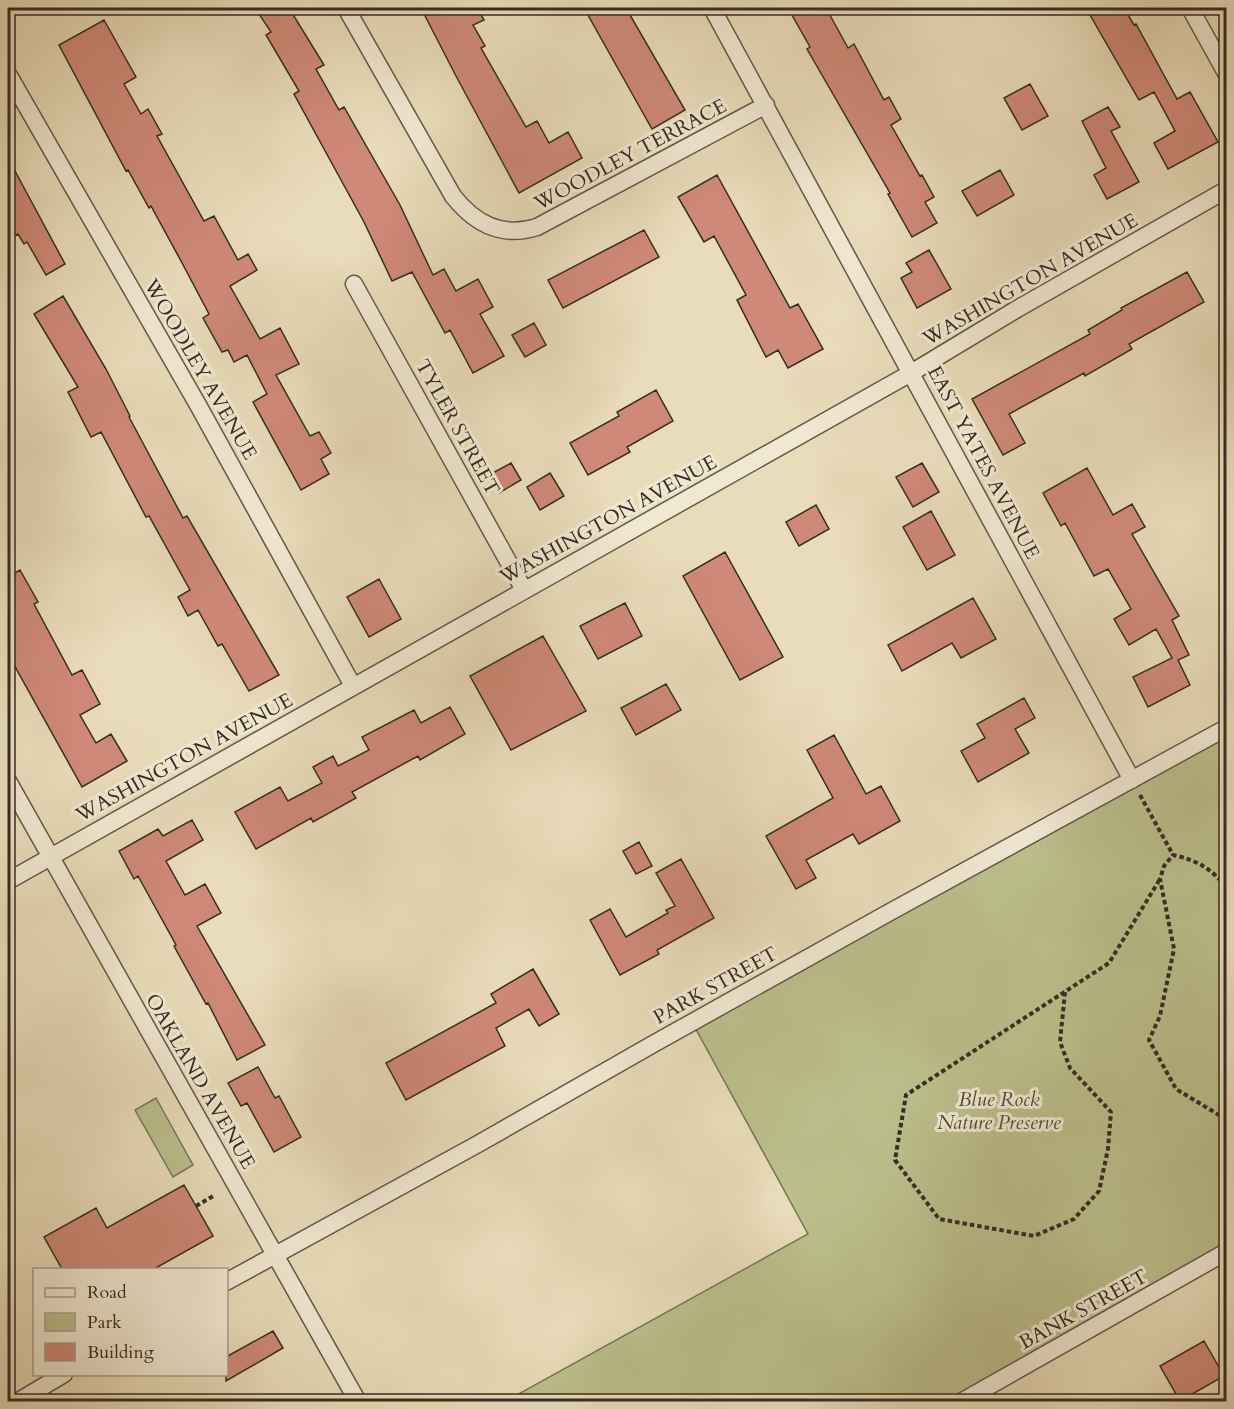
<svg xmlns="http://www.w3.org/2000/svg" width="1234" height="1409" font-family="Cardo,serif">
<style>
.green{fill:#bbbf8c;stroke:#787658;stroke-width:1.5}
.building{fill:#cf8978;stroke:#352d23;stroke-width:1.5}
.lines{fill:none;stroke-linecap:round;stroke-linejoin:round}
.street-casing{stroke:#625949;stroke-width:19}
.path{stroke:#352d23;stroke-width:4;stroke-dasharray:4.5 3;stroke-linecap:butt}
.street{stroke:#f1e8d2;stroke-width:16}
.labels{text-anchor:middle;stroke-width:6;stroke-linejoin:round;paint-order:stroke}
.street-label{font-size:20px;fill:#352d23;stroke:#f1e8d2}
.park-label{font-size:20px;font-style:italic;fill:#504a38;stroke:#f1e8d2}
</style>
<rect width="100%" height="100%" fill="#e9dcba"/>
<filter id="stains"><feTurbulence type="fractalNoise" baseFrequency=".00333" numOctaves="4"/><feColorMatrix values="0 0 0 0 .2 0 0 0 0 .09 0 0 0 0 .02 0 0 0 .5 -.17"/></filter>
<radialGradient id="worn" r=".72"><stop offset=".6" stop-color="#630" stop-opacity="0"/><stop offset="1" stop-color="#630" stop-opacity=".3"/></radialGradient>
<path class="green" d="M1226,727v526l-264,148 -458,1 304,-168 -116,-212z
M156,1098l37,67 -20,12 -38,-67z"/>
<path class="building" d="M255,8h34l35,57 -8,4 23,41 5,-3 56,98 33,70 11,-6 12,22 22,-12 15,28 -13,7 24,42 -31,17 -23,-43 -5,3 -33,-61 -20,9 -28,-59 -70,-128 5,-3 -33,-56 5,-3z
M421,8h56l7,12 -11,5 12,21 -4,2 45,79 11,-6 12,22 19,-11 14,26 -63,35 -63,-117z
M584,8h42l59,102 -33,19z
M788,8h38l22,40 6,-4 30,56 5,-3 12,22 -10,6 29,51 2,-1 12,22 -9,5 12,21 -25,14 -24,-43 2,-1 -83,-144 3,-2z
M1086,8h38l10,17 2,-1 41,75 13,-7 28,50 -50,27 -14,-26 21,-12 -21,-39 -15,8z
M104,20l32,57 -12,7 17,30 7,-5 14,25 -5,2 47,85 10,-5 24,44 10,-6 9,16 -27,16 30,53 20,-11 19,36 -23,11 34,61 9,-4 12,21 -10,6 8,15 -28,16 -48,-88 14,-8 -20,-39 -13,7 -6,-12 -6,2 -19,-34 6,-4 -28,-53 -30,-55 -2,2 -21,-38 -2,1 -67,-126z
M1030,84l18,32 -26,14 -18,-32z
M1108,107l12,20 -9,4 28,51 -32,17 -13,-24 12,-7 -24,-47z
M8,158l57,106 -19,11 -19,-33 -3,2 -6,-10 -10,5z
M1000,170l14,25 -37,21 -15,-25z
M717,175l73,133 8,-4 25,45 -35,19 -10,-18 -12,7 -29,-57 9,-5 -32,-59 -10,6 -26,-45z
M644,230l15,27 -96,51 -15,-28z
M929,250l22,39 -34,19 -16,-30 11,-6 -6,-9z
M1187,272l17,30 -75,42 3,5 -47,27 -1,-3 -75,41 16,29 -22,12 -31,-56 118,-65 -2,-4 34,-20 -1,-2z
M63,296l43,73 24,47 -1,1 54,101 4,-2 92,159 -30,16 -27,-47 -4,2 -20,-36 -10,6 -10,-19 12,-7 -41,-74 -3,1 -45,-85 -10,5 -23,-45 10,-5 -44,-73z
M534,323l12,22 -21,12 -13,-22z
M656,390l17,31 -46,26 3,5 -42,23 -18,-32 49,-27 -2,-4z
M511,463l10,17 -22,13 -10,-18z
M922,463l17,29 -26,15 -17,-30z
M1087,468l26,47 19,-11 13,23 -13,7 47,82 -7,4 17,35 -11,5 12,25 -42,22 -15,-30 39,-19 -16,-29 -27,16 -15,-26 17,-10 -23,-40 -14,7 -29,-53 -4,3 -18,-33z
M550,473l14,23 -24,14 -13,-23z
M816,505l13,24 -30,17 -13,-24z
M931,511l24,44 -28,15 -24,-43z
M725,552l58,105 -43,23 -57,-104z
M20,570l18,32 -4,2 38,71 10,-5 18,34 -20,11 16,28 15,-9 16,27 -45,26 -74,-133v-77z
M379,579l22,40 -32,18 -22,-40z
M973,598l23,41 -35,19 -9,-15 -50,28 -14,-26z
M625,603l17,33 -44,23 -18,-33z
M543,636l43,75 -75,39 -41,-74z
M666,684l15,26 -45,25 -15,-27z
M1024,698l11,20 -20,11 14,24 -51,29 -17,-31 24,-13 -8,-14z
M450,707l15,27 -45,26 -2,-4 -66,36 4,6 -43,24 -2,-4 -55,31 -21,-37 45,-25 8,14 34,-18 -9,-16 20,-11 5,10 31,-16 -7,-13 52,-27 7,13z
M834,735l32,59 15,-8 19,35 -41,23 -6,-10 -47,26 10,18 -20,11 -30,-53 67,-38 -26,-48z
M192,820l11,20 -37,21 19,34 20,-11 16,29 -24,13 68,119 -28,15 -29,-57 -2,1 -32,-58 2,-1 -38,-69 -4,3 -15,-28 39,-22 5,7z
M639,842l13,24 -16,8 -13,-23z
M681,859l33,59 -57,32 2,4 -39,21 -30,-55 20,-11 16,28 42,-24 -2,-3 9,-4 -19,-33z
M533,969l26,45 -20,12 -10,-17 -33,19 9,18 -99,54 -20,-37 110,-60 -5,-9z
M258,1067l17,31 4,-2 22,41 -27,15 -27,-49 -6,3 -13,-23z
M184,1185l29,51 -59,33h-92l-18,-32 52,-29 11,20z
M273,1331l10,17 -57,33v-24z
M1204,1341l20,35 -44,25 -20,-35z"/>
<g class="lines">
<defs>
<path id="street" d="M346,8l107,188c22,28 49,42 84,31l229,-122
M712,8l420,772
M1190,8l36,65
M8,74l190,331 155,281
M354,284l170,306
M8,781l350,621
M8,881l903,-508 106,-64 209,-119
M226,1282l252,-138 177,-101 235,-131 336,-184
M17,1402l47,-28
M961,1402l265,-150"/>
</defs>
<use href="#street" class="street-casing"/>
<path class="path" d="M1140,795l33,60
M1226,887c-15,-19 -30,-27 -53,-32l-9,11 -4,13 14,70 -14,67 -11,24 27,49 43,26 7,-1
M1065,992l-5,50 10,26 41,44 -3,37 -9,42 -25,28 -40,17 -95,-17 -44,-59 11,-65 203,-132 51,-84
M196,1206l19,-11"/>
<use href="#street" class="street"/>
</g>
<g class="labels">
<g class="street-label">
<text transform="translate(630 154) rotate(-28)" y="7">WOODLEY TERRACE</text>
<text transform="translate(1030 279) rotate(-30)" y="7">WASHINGTON AVENUE</text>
<text transform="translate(201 369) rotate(60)" y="7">WOODLEY AVENUE</text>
<text transform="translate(458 427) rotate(61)" y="7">TYLER STREET</text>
<text transform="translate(984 462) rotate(62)" y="7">EAST YATES AVENUE</text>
<text transform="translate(608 519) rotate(-29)" y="7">WASHINGTON AVENUE</text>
<text transform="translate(184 757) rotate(-29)" y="7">WASHINGTON AVENUE</text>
<text transform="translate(715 985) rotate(-29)" y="7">PARK STREET</text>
<text transform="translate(201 1081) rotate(60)" y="7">OAKLAND AVENUE</text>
<text transform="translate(1083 1309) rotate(-29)" y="7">BANK STREET</text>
</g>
<g class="park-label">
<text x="999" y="1106">Blue Rock<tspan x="999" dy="23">Nature Preserve</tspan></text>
</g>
</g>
<rect width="1234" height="1409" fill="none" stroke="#e9dcba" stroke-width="30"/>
<rect x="9" y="9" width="1216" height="1391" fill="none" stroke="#352d23" stroke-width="3"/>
<rect x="15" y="15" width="1204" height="1379" fill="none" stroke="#352d23" stroke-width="1.5"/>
<rect x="33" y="1268" width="195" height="108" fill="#f1e8d2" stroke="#a69d8c" stroke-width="1.5"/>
<rect x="45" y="1288" width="30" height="9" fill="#f1e8d2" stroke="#a69d8c" stroke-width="1.5"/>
<text x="87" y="1298" font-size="18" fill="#352d23">Road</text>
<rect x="45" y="1313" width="30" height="18" fill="#bbbf8c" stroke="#a69d8c" stroke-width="1.5"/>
<text x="87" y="1328" font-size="18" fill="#352d23">Park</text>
<rect x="45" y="1343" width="30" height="18" fill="#cf8978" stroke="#a69d8c" stroke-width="1.5"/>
<text x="87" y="1358" font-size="18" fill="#352d23">Building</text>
<rect width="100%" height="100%" filter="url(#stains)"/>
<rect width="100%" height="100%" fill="url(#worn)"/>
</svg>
